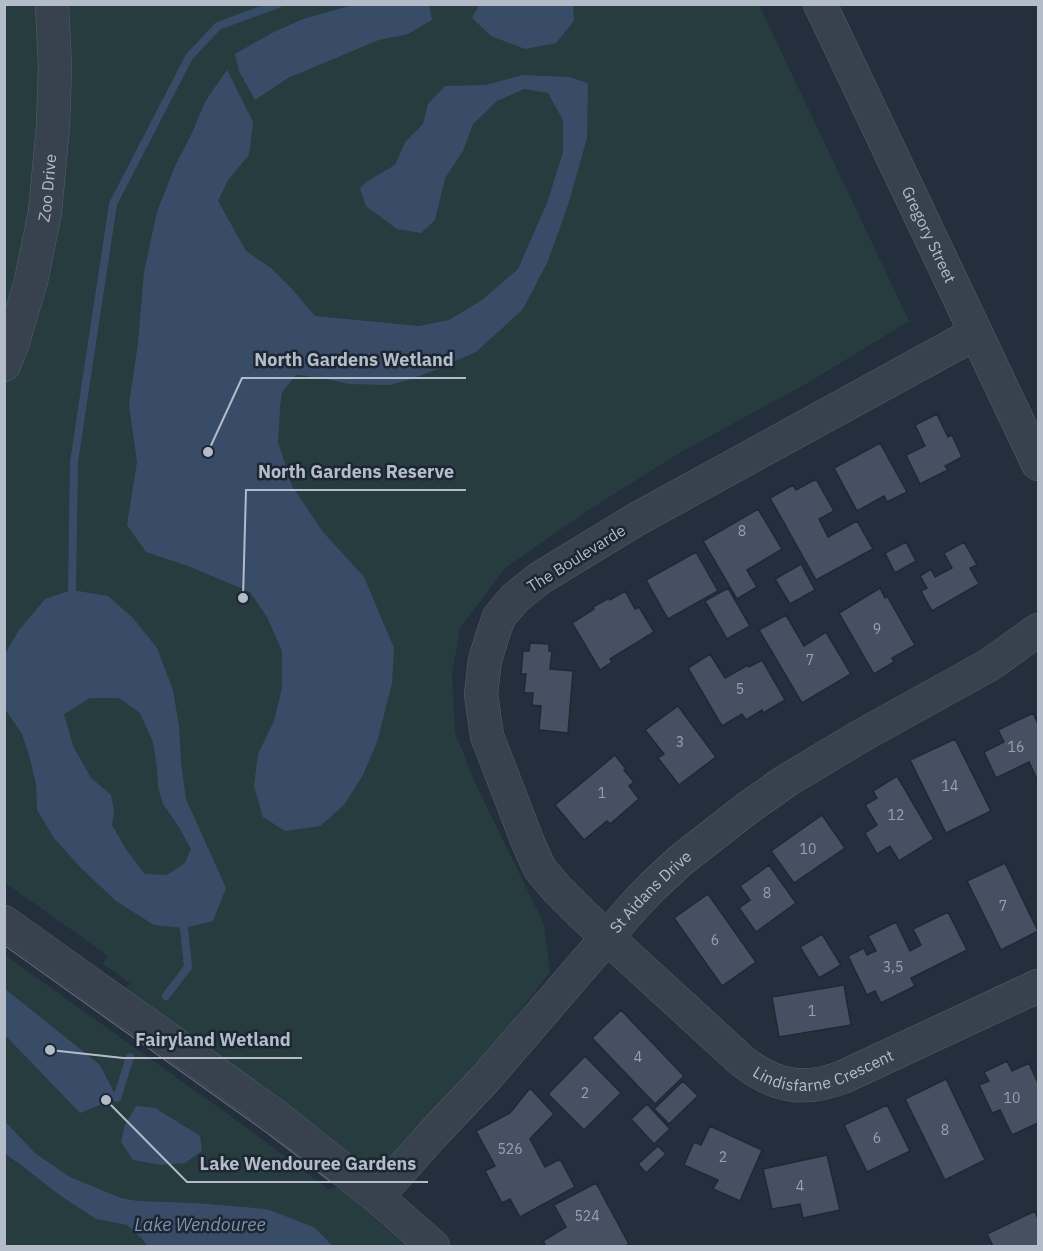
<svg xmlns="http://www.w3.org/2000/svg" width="1043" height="1251" font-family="'IBM Plex Sans',sans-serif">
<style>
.green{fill:#263c3f}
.water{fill:#394c67;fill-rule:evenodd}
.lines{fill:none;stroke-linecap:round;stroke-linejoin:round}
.stream{stroke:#394c67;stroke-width:8}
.building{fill:#455162;stroke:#1f2835;stroke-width:1.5}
.minor-casing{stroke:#565f6c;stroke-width:34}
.minor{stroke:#38414e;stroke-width:33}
.tram{stroke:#5a6575;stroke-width:1.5}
.labels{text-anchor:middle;stroke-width:5;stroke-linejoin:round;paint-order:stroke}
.number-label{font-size:14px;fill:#98a1af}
.street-label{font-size:16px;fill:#b4bcc9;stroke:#1d2633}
.water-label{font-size:18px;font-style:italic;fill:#7c92b1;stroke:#1d2633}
.leader{fill:none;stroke:#b4bcc9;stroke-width:2}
.callout-dot{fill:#b4bcc9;stroke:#1d2633;stroke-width:2}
.callout-label{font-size:18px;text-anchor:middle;font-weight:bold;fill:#b4bcc9;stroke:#1d2633;stroke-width:5;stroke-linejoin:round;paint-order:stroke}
</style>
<rect width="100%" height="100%" fill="#242f3e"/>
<path class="green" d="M5,5h754l150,316 -98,60 -130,71 -91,57 -85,59 -45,60 -8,46 3,58 21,53 68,139 6,48 -55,71 -72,81 -33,36c-11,5 -19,4 -31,1l-233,-172 4,-6 -27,-19 4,-8 -25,-19 -77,-54z
M5,955l234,167 89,67 8,-2 6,3 64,56h-73l-19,-19 -47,-18 -70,-6 -59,-2 -17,-3 -51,-21 -35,-24 -30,-33z
M4,1154l92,65 31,6 16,15 4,6h-142z"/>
<path class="water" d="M356,4l73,1 3,15 -24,14 -29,6 -91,38 -33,22 -16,-29 -4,-17 37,-21 31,-14z
M479,5h94l1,16 -18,22 -31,6 -34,-13 -19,-18z
M227,70l26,52 -4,33 -21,25 -10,21 28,50 25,17 21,21 23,27 104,10 30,-6 33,-20 36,-31 29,-66 16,-51v-32l-15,-27 -24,-4 -27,12 -24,23 -10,27 -18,27 -10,42 -14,13 -24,-4 -31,-23 -6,-18 6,-6 29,-17 10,-23 18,-18 5,-20 17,-18 41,-1 37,-10 46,2 19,6 -1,55 -19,67 -20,56 -25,48 -47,43 -38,17 -30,11 -19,5 -41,-1 -26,-6 -26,-3 -14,17 -2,16 -2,34 14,44 31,46 41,45 30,71 -2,35 -15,59 -14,33 -19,30 -24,21 -35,5 -22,-14 -9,-31 4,-32 16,-33 8,-33v-37l-15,-34 -17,-25 -62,-26 -42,-14 -19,-27 10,-63 -8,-57 9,-62 6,-71 13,-60 18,-46 16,-31 15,-35z
M72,590l36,6 24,21 25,31 16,42 6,36 2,36 5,37 40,89 -13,33 -29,7 -30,-3 -38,-24 -36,-34 -26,-29 -17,-28 -1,-26 -6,-25 -8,-25 -17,-25v-55l14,-24 26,-31zM90,698h29l21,15 13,29 4,26 1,19 5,17 16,23 12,22 -6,14 -18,12 -22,-1 -18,-23 -15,-26 2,-13 -3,-17 -20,-17 -18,-32 -9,-32z
M4,988l96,77 17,33 -37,15 -75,-78z
M136,1106l19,2 45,28 2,15 -17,12 -24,2 -28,-5 -12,-18 4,-17z
M4,1120l31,33 35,24 51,21 17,3 59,2 70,6 47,18 19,19h-186l-4,-6 -16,-15 -31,-6 -35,-23 -39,-30 -17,-12z"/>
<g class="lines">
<path class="stream" d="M72,590l2,-128 39,-258 76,-147 29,-31 60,-22
M166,996l22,-29 -4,-39
M117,1098l13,-41"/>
</g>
<path class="building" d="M937,414l11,23 4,-2 10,22 -17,9 3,4 -28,14 -14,-29 19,-9 -10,-21z
M880,443l27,49 -20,10 -3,-6 -27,15 -23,-43z
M816,479l18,32 -15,8 9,18 29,-16 16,28 -57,31 -46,-82 23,-13 3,5z
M758,509l24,40 -35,21 10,17 -20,12 -34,-58z
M906,542l10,19 -21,12 -10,-20z
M964,542l13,23 -7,3 9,16 -47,27 -11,-20 6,-3 -7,-12 11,-7 4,8 17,-9 -8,-15z
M696,552l22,39 -50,28 -22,-39z
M801,564l14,26 -25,14 -15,-25z
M728,588l22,38 -23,13 -22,-38z
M880,588l5,10 2,-2 28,49 -23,13 2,4 -20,12 -35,-61z
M625,591l10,18 4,-2 15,25 -44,27 2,3 -12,8 -28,-47 22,-14 -1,-2 16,-9 1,2z
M786,615l18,31 22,-14 25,42 -49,29 -43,-73z
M530,643l19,1v7h3l-2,18 23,2 -5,62 -29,-3 2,-24 -9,-1 1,-12h-9l2,-19h-5l2,-23h6z
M710,654l15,24 23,-13 1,2 13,-7 23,40 -22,13 -1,-3 -16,10 -4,-6 -20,12 -34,-58z
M678,706l38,51 -37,28 -21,-27 6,-4 -19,-24z
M1033,713l5,11v54l-1,1 -8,-17 -33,16 -12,-26 20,-10 -6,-12z
M955,739l36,72 -45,22 -36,-73z
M615,755l11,14 -2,1 10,12 -5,4 10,13 -29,25 -3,-3 -23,19 -29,-35z
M897,776l37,63 -35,22 -9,-15 -13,8 -12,-21 12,-8 -12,-20 12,-7 -4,-7z
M822,815l23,33 -51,35 -23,-32z
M1005,863l33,68 -37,19 -34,-69z
M769,865l27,38 -40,29 -17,-24 11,-8 -10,-14z
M708,894l48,68 -34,24 -48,-68z
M948,912l19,38 -56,28 4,8 -34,17 -6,-12 -8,4 -19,-39 16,-8 3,7 9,-4 -8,-15 28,-14 14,29 11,-6 -8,-16z
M822,934l19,31 -22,13 -19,-31z
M844,985l7,40 -72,12 -7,-40z
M621,1010l63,66 -29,28 -63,-66z
M585,1056l36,37 -37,37 -36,-36z
M1007,1061l5,10 17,-8 8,18 1,-1v43l-26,12 -12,-25 -8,3 -13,-28 10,-4 -5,-9z
M946,1079l39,81 -40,20 -40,-81z
M683,1081l15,15 -29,28 -15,-15z
M530,1088l24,26 -24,25 15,28 15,-8 15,28 -55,30 -10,-18 -8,4 -17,-32 10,-5 -19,-35 34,-18z
M647,1104l23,25 -16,15 -23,-25z
M887,1105l23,46 -43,21 -23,-47z
M710,1126l52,24 -22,51 -27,-12 5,-9 -34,-15 10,-23 7,3z
M658,1146l8,8 -20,19 -8,-9z
M827,1155l13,55 -37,8 -3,-14 -28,5 -9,-40z
M596,1183l33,61 -4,2h-79l-3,-5 23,-14 -12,-22z
M1035,1211l3,8v27h-45l-6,-12z"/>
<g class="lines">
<defs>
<g id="minor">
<path id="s1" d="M820,4l218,460"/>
<path id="s2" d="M976,333l-339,186 -97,59 -25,20 -16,19 -6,17 -8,26 -4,34 6,42 42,109 11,24 17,20 28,28 157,144c33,26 62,31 101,16l195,-91"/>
<path id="s3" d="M4,365l9,-23 18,-61 14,-69 8,-86 2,-58 -3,-64"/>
<path d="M4,922l273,195 100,80 56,49"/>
<path id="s4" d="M377,1197l56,-63 53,-56 147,-171 20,-21 28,-26 68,-53 37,-26 73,-44 130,-72 49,-35"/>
</g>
</defs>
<use href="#minor" class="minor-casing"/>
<use href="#minor" class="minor"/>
<path class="tram" d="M4,945l262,187 65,50"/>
</g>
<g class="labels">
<g class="number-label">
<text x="742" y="536">8</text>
<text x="877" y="634">9</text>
<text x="810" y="665">7</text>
<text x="740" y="694">5</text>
<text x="680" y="747">3</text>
<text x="1016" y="752">16</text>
<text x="950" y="791">14</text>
<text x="602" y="798">1</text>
<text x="896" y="820">12</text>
<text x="808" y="854">10</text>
<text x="767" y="898">8</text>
<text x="1003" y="911">7</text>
<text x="715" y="945">6</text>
<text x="893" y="972">3,5</text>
<text x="812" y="1016">1</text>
<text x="638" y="1062">4</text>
<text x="585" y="1098">2</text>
<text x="1012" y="1103">10</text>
<text x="945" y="1135">8</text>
<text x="877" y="1143">6</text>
<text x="510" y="1154">526</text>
<text x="723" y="1162">2</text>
<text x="800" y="1191">4</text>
<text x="587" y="1221">524</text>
</g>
<g class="street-label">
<text dy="6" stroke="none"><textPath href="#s3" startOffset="183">Zoo Drive</textPath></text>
<text dy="6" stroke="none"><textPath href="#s1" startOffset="255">Gregory Street</textPath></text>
<text transform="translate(576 558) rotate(-32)" y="6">The Boulevarde</text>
<text dy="6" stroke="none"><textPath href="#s4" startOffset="410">St Aidans Drive</textPath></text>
<text dy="6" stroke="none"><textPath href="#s2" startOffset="1190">Lindisfarne Crescent</textPath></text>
</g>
<g class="water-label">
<text x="200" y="1231">Lake Wendouree</text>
</g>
</g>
<path class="leader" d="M208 452L242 378H466M243 598L246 490H466M50 1050L123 1058H302M106 1100L187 1182H428"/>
<g class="callout-dot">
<circle cx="208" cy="452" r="6"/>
<circle cx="243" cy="598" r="6"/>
<circle cx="50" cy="1050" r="6"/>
<circle cx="106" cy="1100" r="6"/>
</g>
<g class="callout-label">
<text x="354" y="366">North Gardens Wetland</text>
<text x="356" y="478">North Gardens Reserve</text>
<text x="213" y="1046">Fairyland Wetland</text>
<text x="308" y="1170">Lake Wendouree Gardens</text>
</g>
<rect width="1043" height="1251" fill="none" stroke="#b4bcc9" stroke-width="12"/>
</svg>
